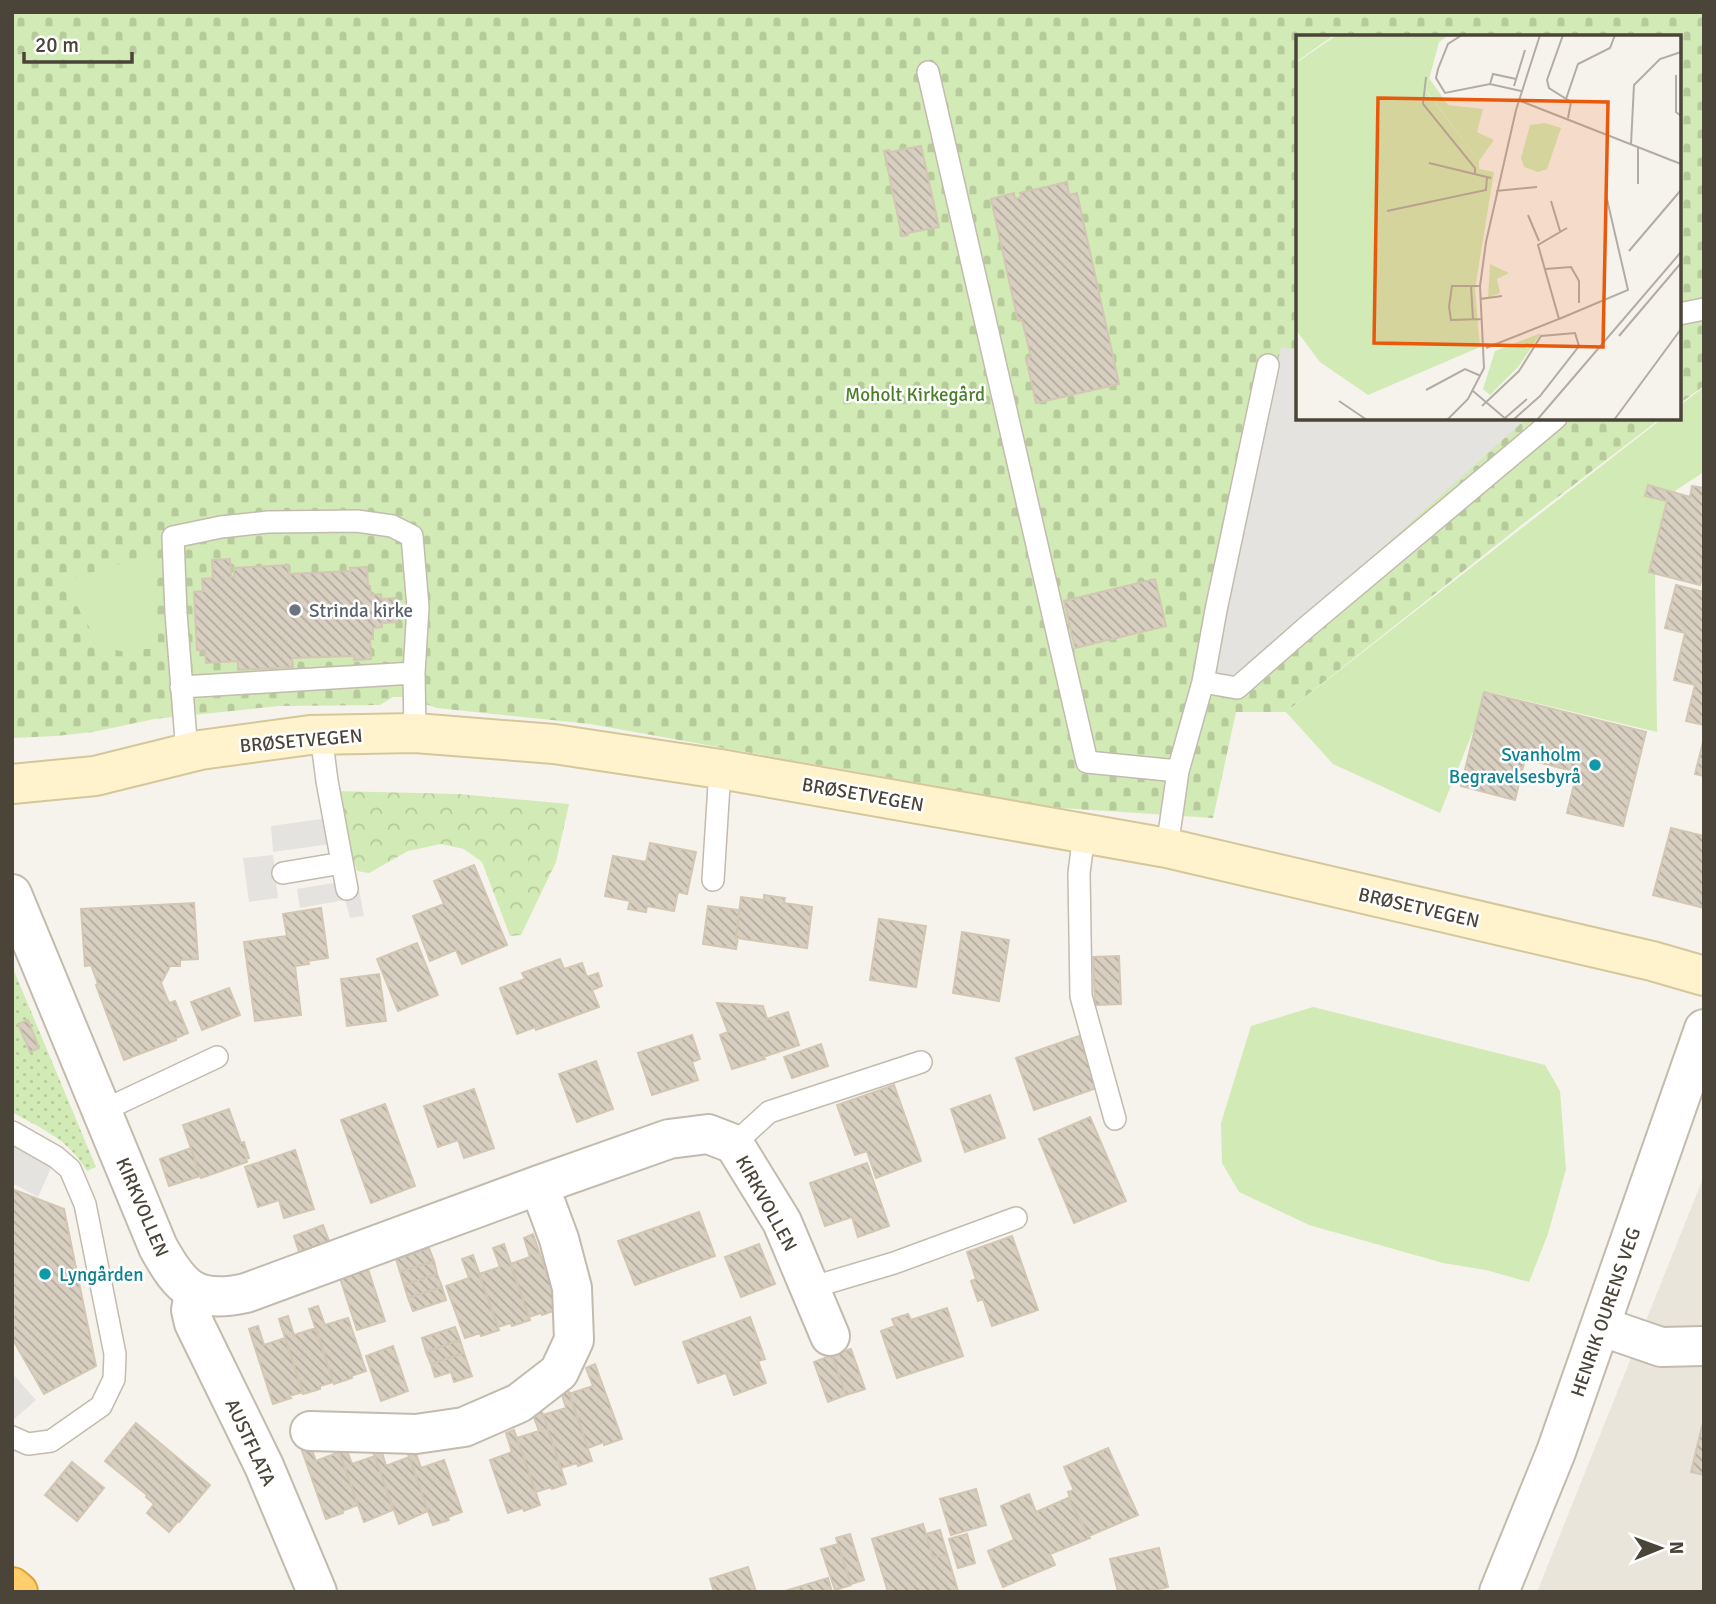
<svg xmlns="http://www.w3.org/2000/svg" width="1716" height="1604" font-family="Signika,sans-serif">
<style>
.residential{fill:#eae5da}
.grass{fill:url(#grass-dots)}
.forest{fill:url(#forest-crowns)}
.cemetery{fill:url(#cemetery-stones)}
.park{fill:#d2eab5}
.parking{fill:#e5e3e0}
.building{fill:url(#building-back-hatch);stroke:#d3c7b4;stroke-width:2}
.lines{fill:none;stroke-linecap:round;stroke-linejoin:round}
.lane-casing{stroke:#c2bbae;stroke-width:24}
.street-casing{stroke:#c2bbae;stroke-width:42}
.secondary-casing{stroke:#d6c79b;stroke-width:42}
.highway-casing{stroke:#e0a43c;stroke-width:42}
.lane{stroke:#fff;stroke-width:21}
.street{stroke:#fff;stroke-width:38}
.secondary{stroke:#fff3cd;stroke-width:38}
.highway{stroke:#ffcf6e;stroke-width:38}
.worship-dot{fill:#6b7280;stroke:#fff;stroke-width:2.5}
.culture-dot{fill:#0f9aa8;stroke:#fff;stroke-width:2.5}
.labels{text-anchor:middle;stroke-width:5;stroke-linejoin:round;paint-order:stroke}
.park-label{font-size:19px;fill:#4a7f2a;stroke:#fff}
.worship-label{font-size:19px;fill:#5b616d;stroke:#fff;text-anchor:start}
.street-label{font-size:19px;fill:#4b4439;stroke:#fff}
.culture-label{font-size:19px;fill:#0d838f;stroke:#fff;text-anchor:end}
.inset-road{fill:none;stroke:#b2ada4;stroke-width:2}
.view{fill:#e8590c;fill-opacity:0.15;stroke:#e8590c;stroke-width:3.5}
.inset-edge{fill:none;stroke:#4b4439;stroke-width:3.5}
</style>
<defs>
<pattern id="grass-dots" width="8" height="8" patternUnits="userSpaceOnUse" patternTransform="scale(1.75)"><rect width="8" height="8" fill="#d2eab5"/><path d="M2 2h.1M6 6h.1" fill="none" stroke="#b6ca9c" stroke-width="1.8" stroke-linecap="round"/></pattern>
<pattern id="forest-crowns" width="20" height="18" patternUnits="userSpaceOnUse" patternTransform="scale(1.75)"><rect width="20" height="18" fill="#d2eab5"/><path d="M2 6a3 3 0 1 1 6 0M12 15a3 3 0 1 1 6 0" fill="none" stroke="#b6ca9c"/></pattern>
<pattern id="cemetery-stones" width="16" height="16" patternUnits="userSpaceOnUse" patternTransform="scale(1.75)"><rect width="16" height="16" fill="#d2eab5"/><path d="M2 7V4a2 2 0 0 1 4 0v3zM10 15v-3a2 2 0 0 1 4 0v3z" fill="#b6ca9c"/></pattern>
<pattern id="building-back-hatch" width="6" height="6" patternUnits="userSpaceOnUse" patternTransform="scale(1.75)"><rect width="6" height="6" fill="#d8cfc1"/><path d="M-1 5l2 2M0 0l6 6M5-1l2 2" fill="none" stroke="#b1aa9e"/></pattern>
</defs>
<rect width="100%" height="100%" fill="#f6f3ec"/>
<path class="residential" d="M1704,1176v416h-167z"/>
<path class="grass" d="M12,966l84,201 -9,4c-19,-32 -43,-41 -75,-59z"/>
<path class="forest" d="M335,791l123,3 111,10 -13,58 -35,73 -11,1 -28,-74 -18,-13 -23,-5 -33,7 -39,22 -12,-2 -17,-53z"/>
<path class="cemetery" d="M12,12h1692v374l-25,18v-367h-381v381h363l-133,102 -242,192h-50l-23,106 -152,-10 -20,-3 -451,-81 -153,-16 -33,-11h-11l-13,8 -101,1 -125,13 -61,13 -37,4 -44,2z"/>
<path class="park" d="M1704,387v85l-28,18 -21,81 2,161 -168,-40 -49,121 -107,-49 -47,-52 377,-294h16v-12z
M138,559c11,2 14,7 18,17l2,73h-23v4c-18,-1 -31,-6 -45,-16l3,-3 -16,-28 -5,1 -9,-25 68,-22z
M1313,1007l232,58 15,26 6,78 -18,65 -19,48 -43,-12 -43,-7 -134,-38 -70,-33 -17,-29 -1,-40 30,-97z"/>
<path class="parking" d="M1281,347l17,3v68h229l-291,261 -24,-4z
M328,818l3,26 -58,8 -2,-26z
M273,855l5,43 -29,4 -6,-44z
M357,879l7,37 -14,2 -5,-18 -45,8 -3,-19z
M12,1132l44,25 -18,40 -26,-14z
M12,1373l24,27 -24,21z"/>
<path class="building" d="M921,146l18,81 -32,6 1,2 -6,1 -18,-85 5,-1 1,2z
M1067,182l2,13 8,-2 42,191 -83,19 -10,-45 5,-1 -9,-37 -4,1 -27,-122 23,-6 1,6 7,-2 -2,-4z
M1648,485l42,12 2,-11 12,2v82l-4,15 -51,-13 18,-71 -22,-5z
M230,559l1,18h3v-9l54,-3 1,9 62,-3 -1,-3 17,-1 1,19h2l1,9 10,-1v5l15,-1 1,24 -15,1v4l-9,1v11h-3l1,20 -17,1v-4l-62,2 1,9 -55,3v-9l-32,2 -1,-13h-8l-3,-58 9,-1 -1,-12 11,-1 -1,-18z
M1155,579l11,47 -91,22 -11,-47z
M1676,585l28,7v133l-18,-4 9,-36 -21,-5 11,-47 -20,-5z
M1484,692l162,40 -23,94 -56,-13 10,-41 -52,-13 -10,41 -54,-14z
M1704,738v38l-9,-2z
M1671,828l33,8v72l-51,-13z
M650,843l46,9 -9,42 -9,-2 -4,19 -27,-5 -1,6 -18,-3 2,-8 -25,-5 8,-40 33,6z
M474,865l33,80 -45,19 -6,-14 -26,11 -17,-45 31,-12 -10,-23z
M764,895l21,3 -1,5 28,4 -5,41 -71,-10 5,-41 23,3z
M194,903l4,56 -18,1v6h-10l-9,17 8,20 6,-2 13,32 -12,5v2l-52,20 -28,-75 2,-1 -7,-19 -6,1 -4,-57z
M708,906l31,4 -3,28h2l-2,11 -33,-5z
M321,908l7,50 -20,3 1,3 -14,2 6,49 -46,6 -11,-79 43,-6 -4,-22z
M879,919l47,7 -10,61 -46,-7z
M962,932l47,8 -10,61 -46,-8z
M417,943l21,52 -40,16 -21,-52z
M1119,956l2,48 -26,1 -2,-48z
M560,959l4,10 18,-6 5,14 11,-4 4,13 -10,4 7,17 -63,23 -1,-3 -18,7 -17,-46 25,-9 -3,-6z
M379,974l7,47 -39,5 -6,-47z
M229,988l11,27 -38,15 -11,-28z
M717,1003l46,3 4,13 21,-7 11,33 -36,12 2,2 -33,10 -12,-34 8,-3z
M28,1020l11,28 -9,4 -12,-28z
M692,1035l8,24 -8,3 6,18 -46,15 -14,-42z
M1079,1036l18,52 -63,22 -18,-52z
M821,1044l7,22 -36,12 -8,-21z
M596,1061l17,48 -36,13 -18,-48z
M894,1085l27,76 -45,17 -9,-27 -12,4 -18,-50z
M474,1089l20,59 -30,10 -6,-18 -20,7 -14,-41z
M990,1095l15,43 -40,14 -14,-43z
M385,1104l30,82 -44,17 -30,-83z
M229,1109l12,34 3,-1 5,16 -3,1 1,3 -46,16 -18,-53z
M1090,1117l36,84 -52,22 -35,-84z
M191,1148l9,28 -31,10 -9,-27z
M295,1150l19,59 -30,9 -5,-18 -21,7 -13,-40z
M867,1163l22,63 -31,11 -6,-20 -27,9 -15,-43z
M12,1189l52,20 32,157 -52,28 -32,-56z
M699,1212l16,44 -80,29 -17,-44z
M323,1225l6,16 -30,11 -5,-16z
M533,1234l26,75 -17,6 -1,-2 -12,4 -19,-53 20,-7 -6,-19z
M1012,1236l26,74 -46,16 -9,-27 -5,2 -7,-20 5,-2 -9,-27z
M504,1244l26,76 -18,6 -1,-3 -13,4 -19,-53 21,-7 -7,-19z
M759,1244l16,40 -34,13 -16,-40z
M429,1248l5,13 -34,11 -4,-13z
M473,1255l26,75 -18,6 -1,-3 -15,5 -19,-52 23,-8 -7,-19z
M434,1261l3,13 -33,11 -4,-13z
M368,1269l17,52 -28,9 -17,-52z
M437,1274l5,13 -34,11 -4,-13z
M442,1287l4,13 -33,11 -5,-13z
M318,1306l7,19 23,-7 18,53 -15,5 1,2 -18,6 -25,-75z
M947,1308l16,48 -66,22 -16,-47 14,-5 -3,-7 16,-5 3,6z
M288,1316l6,19 22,-7 17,54 -13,4v3l-17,5 -24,-75z
M750,1317l15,42 -7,2 8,22 -32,12 -8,-22 -28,10 -15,-41z
M258,1326l6,19 21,-7 18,54 -14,4 2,2 -18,6 -24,-75z
M455,1327l5,13 -34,12 -4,-14z
M460,1340l4,13 -33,11 -5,-12z
M393,1346l15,45 -27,10 -15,-45z
M851,1349l14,40 -19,6 -14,-40z
M464,1353l8,23 -18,6 -3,-10 -16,5 -4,-13z
M832,1355l14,40 -18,7 -14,-40z
M595,1364l27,75 -18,6v-3l-16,6 -19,-54 24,-8 -7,-18z
M567,1386l25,75 -14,5 -1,-3 -16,5 -18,-53 23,-7 -6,-20z
M541,1409l25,75 -14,5 -1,-2 -15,5 -19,-54 22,-7 -7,-19z
M136,1423l74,62 -31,37 -1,-1 -9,11 -22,-19 7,-9 -8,-7 1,-2 -42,-34z
M1702,1426l2,1v48l-13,-3z
M514,1430l26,75 -16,6 -1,-3 -15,5 -18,-53 22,-8 -6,-19z
M309,1442l7,19 23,-9 19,53 -16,6 1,2 -17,6 -26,-74z
M345,1445l7,19 23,-8 18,54 -29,12 -26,-74z
M380,1446l6,20 23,-9 19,54 -29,13 -27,-75z
M414,1448l7,20 23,-8 18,52 -14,5 1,3 -16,5 -26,-74z
M1108,1448l30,67 -49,21 -21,-38h2l-2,-6 6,-2 -10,-23z
M72,1462l32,26 -27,33 -32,-26z
M976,1489l10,36 -35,10 -11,-36z
M1029,1494l7,18 32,-14 22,40 -40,16 5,11 -52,22 -15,-36 26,-11 -13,-34z
M923,1524l10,34 14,-4 11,37 -70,1 -16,-53z
M940,1530l7,24 -14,4 -7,-24z
M850,1534l14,46 -13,4 -15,-46z
M967,1534l8,29 -17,5 -9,-29z
M838,1544l13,41 -16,5 -14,-41z
M1159,1548l9,39 -21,5h-29l-8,-33z
M748,1567l8,25h-42l-4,-13z
M828,1578l4,14h-47v-1z"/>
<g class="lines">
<defs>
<path id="lane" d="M928,72l159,690 91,9
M1679,314l25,-5
M1203,682l34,6 72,-63 247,-207
M181,687l233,-14
M321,735l6,46 20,108
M187,753l-11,-140 -3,-76 48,-10 47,-5 89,-1 35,5 20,10 6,71 -4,66 1,60
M1084,834l-5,39 2,123 34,123
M1167,848l11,-77 25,-89 13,-72 52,-245
M283,873l59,-10
M713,880l7,-111
M102,1111l115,-54
M12,1132l44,25 14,12 15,35 30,150 -1,25 -13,27 -50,35 -23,3 -16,-7
M734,1144l35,-32 152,-50
M810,1288l84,-25 122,-45"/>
<path id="street" d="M12,894l146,353c23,42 38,57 88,46l293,-108 130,-46 39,-5 26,10 48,78 48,114
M194,1293l-3,17 3,13 70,143 53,126
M1600,1326l61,21 43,-1
M310,1431l106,3 48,-7 55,-24 40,-31 15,-32 -2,-52 -13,-49 -20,-54
M1499,1592l57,-140 148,-423"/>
<path id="secondary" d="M12,784l83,-8 105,-26 110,-15 105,-2 139,11 166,25 447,79 485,113 52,15"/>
<path id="highway" d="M12,1587l6,5"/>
</defs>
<use href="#lane" class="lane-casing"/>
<use href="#street" class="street-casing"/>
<use href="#secondary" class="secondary-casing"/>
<use href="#highway" class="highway-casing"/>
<use href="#lane" class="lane"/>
<use href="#street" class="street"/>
<use href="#secondary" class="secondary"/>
<use href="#highway" class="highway"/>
</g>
<circle class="worship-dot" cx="295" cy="610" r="7"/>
<g class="culture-dot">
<circle cx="1595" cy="765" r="7"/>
<circle cx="45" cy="1274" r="7"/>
</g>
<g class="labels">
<g class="park-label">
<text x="915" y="401">Moholt Kirkegård</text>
</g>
<g class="worship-label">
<text x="309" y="617">Strinda kirke</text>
</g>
<g class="street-label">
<text transform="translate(301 740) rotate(-5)" y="7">BRØSETVEGEN</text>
<text transform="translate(863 794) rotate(10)" y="7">BRØSETVEGEN</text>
<text transform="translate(1419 907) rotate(13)" y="7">BRØSETVEGEN</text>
<text transform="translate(767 1203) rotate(61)" y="7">KIRKVOLLEN</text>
<text transform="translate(143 1207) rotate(67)" y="7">KIRKVOLLEN</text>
<text transform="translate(1605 1312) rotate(-71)" y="7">HENRIK OURENS VEG</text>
<text transform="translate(251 1442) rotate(65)" y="7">AUSTFLATA</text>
</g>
<g class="culture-label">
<text x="1581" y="761">Svanholm<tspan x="1581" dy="22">Begravelsesbyrå</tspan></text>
<text x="59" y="1281" text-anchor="start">Lyngården</text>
</g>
</g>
<g transform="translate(1296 35)">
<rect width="385" height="385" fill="#f6f3ec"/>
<path d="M245,298l-23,34 -28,28 -7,-6 12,-38z" fill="#d2eab5"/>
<path d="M0,0h38l-38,27zM194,229l19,9 -12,6 3,14 -12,5z" fill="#d2eab5"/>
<path d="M41,0h112l-10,7 -13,49 53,70v8l15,3 -19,117 5,58 -112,48 -48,-33 -24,-32v-267z" fill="#d2eab5"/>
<path d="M133,43l19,27 35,4 -6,23 17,8 -15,21 -53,-71zM249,88l16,5 -14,41 -9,3 -14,-5 -3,-9 9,-33z" fill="#d2eab5"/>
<path class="inset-road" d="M166,0l-14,9 -10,25 -2,9 9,15 45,-9 31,7M267,0l-16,45 2,8 22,14 -3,16M380,40v37l5,4M130,42l-3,27 52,64v5M194,49l3,-10 23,5M218,51l11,-36M270,64l12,-35 32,-16 5,-13M222,65l163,64M335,109l3,-59 26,-26 21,-7M342,112v37M133,128l62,15M200,156l41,-4M255,166l9,30M91,176l99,-21 1,-13M232,180l11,26M333,216l52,-61M249,234l26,-2 8,14v22M175,251l2,33M184,251h-28l-3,21 2,13 31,-1M184,264l22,-3M263,284l69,-29 -22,-95M323,301l62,-73M190,313l73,-29 -21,-74 29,-17M130,355l39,-21 16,7M177,356l34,29M43,366l28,19M186,371l37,-35 22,-35 34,-3 4,13 -39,50 -27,24M209,383l22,-19M151,385l21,-21 16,-31 -4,-82 6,-44 30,-132 24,-75M241,385l144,-168M318,385l67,-91"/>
<path class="view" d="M82,63l230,4 -5,245 -229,-4z"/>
<rect width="385" height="385" class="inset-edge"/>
</g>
<rect width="1716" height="1604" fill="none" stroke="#4b4439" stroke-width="28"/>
<g transform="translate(1660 1548) rotate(89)" stroke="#ffffff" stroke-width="5" paint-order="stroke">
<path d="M0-5L12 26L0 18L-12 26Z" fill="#4b4439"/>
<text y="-10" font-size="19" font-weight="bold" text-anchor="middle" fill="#4b4439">N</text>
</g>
<path d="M24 52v10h108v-10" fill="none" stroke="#4b4439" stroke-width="3.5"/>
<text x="35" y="52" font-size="21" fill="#4b4439" stroke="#ffffff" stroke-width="5" paint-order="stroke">20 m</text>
</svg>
